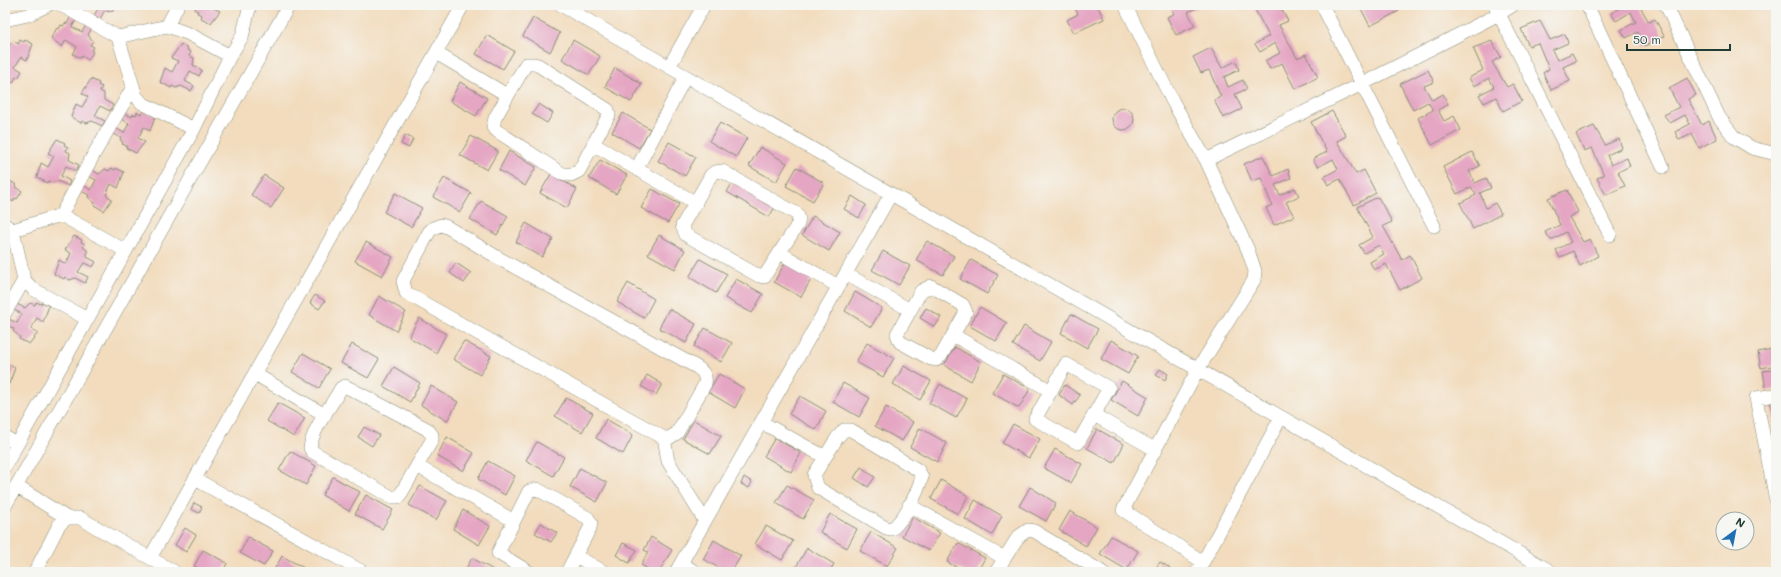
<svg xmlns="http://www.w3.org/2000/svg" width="1781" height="577" font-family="Mali,sans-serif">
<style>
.building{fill:#e5a6c3}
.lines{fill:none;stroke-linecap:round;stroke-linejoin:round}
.street-casing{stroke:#888c78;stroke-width:14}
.street{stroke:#fff;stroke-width:13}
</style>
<rect width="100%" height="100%" fill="#f6f6f2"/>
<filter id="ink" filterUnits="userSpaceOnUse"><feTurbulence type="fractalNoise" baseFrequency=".025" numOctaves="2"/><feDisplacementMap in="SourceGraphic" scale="8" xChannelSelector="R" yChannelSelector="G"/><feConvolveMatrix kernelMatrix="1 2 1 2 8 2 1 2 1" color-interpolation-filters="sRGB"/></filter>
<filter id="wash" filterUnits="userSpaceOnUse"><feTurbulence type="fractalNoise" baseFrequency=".012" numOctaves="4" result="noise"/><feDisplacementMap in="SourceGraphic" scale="16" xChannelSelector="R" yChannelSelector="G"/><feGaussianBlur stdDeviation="0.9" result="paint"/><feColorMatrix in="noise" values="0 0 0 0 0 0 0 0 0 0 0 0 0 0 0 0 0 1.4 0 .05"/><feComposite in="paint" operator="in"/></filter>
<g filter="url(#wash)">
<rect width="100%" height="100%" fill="#f2dcbd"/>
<g id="blocks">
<path class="building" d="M98,5h26l-1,2 -2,-1 -3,3 -3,-2 -3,4 -7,-1 -5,9 -6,-4 6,-9z
M191,5h24l-2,3 7,3 -9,12 -10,-5 1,-3 -5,-2 1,-2 -3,-1 1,-2z
M1073,5h24l7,14 -30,14 -7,-13 11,-6z
M1170,5h33l-15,7 7,14 -19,9 -9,-18 7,-3z
M1255,5h24l9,16 -9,4 18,33 9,-4 12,23 -23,12 -13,-26 -12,6 -5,-8 15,-8 -5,-10 -15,9 -5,-8 14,-8 -16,-30z
M1359,5h37l3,6 -29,15z
M1625,5h14l10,17 6,-3 9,17 -19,10 -7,-14 -12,6 -5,-8 15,-8 -5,-10 -15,9 -5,-8z
M72,14l6,3 -6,10 10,5 5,-9 6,3 -5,9 5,6 -3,4 4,2 -3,4 2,1 -5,8 -6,-4 -1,2 -8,-4 4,-7 -11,-7 -4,7 -11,-9 6,-10 2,1 2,-4 2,1 2,-3 2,1z
M533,18l27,15 -10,19 -27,-16z
M1540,21l10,19 15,-6 3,9 -16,7 5,10 15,-7 4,8 -13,6 7,14 -19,9 -8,-17 6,-4 -11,-26 -9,3 -8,-17z
M487,35l27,16 -11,18 -27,-15z
M20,40l4,2 1,-2 8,4 -6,16 -6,-3 -6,10 7,4 -4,7 -2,-1 -3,6 -8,-4v-35l3,2 6,-5 4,3z
M573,40l27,16 -11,19 -27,-16z
M1492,41l9,16 -9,5 15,25 6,-3 9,17 -19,10 -7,-14 -12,6 -5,-8 15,-8 -5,-9 -15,8 -5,-8 14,-8 -10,-22z
M181,44l7,4 -1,2 4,2 -2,4 5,2 -1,7 9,5 -3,6 -9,-5 -5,10 9,5 -3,5 -10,-5 -5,2 -4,-2 -1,2 -11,-6 5,-14 7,4 6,-11 -7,-3z
M1211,48l11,20 14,-7 3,9 -15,7 4,10 15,-7 4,9 -12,5 7,15 -19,9 -9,-18 7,-3 -12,-27 -8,3 -8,-16z
M615,68l27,16 -11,18 -26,-15z
M1428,70l6,12 -10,4 8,14 11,-6 5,10 -10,6 6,11 10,-5 7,14 -29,15 -14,-27 15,-8 -5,-8 -15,8 -13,-26z
M1687,78l9,17 -8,4 14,26 7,-4 8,18 -18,9 -7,-14 -13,6 -4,-8 15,-8 -5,-9 -15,8 -6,-8 15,-8 -10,-19z
M91,79l8,4 -1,2 4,2 -2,4 4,2v7l9,5 -3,6 -10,-5 -5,10 10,5 -3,5 -10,-5 -5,2 -5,-2 -1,2 -10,-6 5,-13 6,3 6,-10 -6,-4z
M460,82l27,16 -11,18 -26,-15z
M539,104l14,9 -6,10 -15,-9z
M1112 119a11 11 0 1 1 22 0a11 11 0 1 1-22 0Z
M143,111l13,4 -6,16 -6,-4 -6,11 7,4 -9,11 -10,-5 1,-2 -5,-2 1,-2 -3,-2 1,-2 -10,-5 3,-6 10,6 5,-10 -10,-5 3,-6 10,5 1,-3 3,1 1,-3 4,2z
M1332,111l14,25 -9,5 19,33 8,-4 12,23 -22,12 -14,-26 -12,6 -4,-8 14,-8 -5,-10 -15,8 -5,-8 14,-7 -16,-30z
M623,113l27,16 -11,19 -27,-16z
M720,123l27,15 -11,19 -27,-16z
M1594,126l11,19 14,-6 3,9 -15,7 4,10 16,-7 3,8 -12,6 7,14 -19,9 -9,-17 7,-3 -12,-27 -8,3 -8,-17z
M405,135l8,4 -4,9 -8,-4z
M471,136l27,15 -11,19 -27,-15z
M57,139l8,4 -1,2 4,2 -2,4 4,2 -1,7 10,5 -3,6 -10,-5 -5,10 9,5 -2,5 -10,-5 -5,2 -5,-2 -1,2 -10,-6 4,-14 7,4 6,-11 -6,-3z
M669,142l27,15 -11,19 -27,-15z
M760,147l27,16 -11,19 -27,-16z
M509,151l27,16 -11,19 -26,-16z
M1472,152l8,14 -11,5 6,12 11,-5 5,10 -11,5 6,15 9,-5 6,11 -28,15 -13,-26 16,-8 -5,-8 -14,7 -14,-27z
M1263,156l10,20 15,-7 3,9 -16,7 5,10 15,-7 4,8 -13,6 8,14 -20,9 -8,-17 6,-3 -11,-27 -9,3 -8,-17z
M600,160l27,15 -11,19 -27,-16z
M797,167l27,16 -11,18 -27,-15z
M111,168l4,2 1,-2 8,4 -6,16 -7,-4 -5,11 6,4 -8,12 -10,-6 1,-2 -7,-6 1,-2 -10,-5 3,-6 9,6 5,-10 -9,-5 3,-6 9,5 6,-5 4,2z
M551,174l26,15 -10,19 -27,-15z
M264,175l20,13 -13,20 -20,-13z
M444,178l27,15 -11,19 -27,-15z
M9,180l7,5 -1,2 7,4 -5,8 -2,-1 -2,4 -4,-3 -2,4 -2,-1v-15z
M733,182l42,25 -6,10 -42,-25z
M652,189l27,15 -11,19 -27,-15z
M1567,190l11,22 -9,5 14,25 7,-3 8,17 -18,10 -7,-15 -13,7 -4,-8 15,-8 -5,-10 -15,8 -6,-8 15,-7 -12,-27z
M395,193l27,15 -11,19 -27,-15z
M852,196l14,9 -7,13 -15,-9z
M1378,197l14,25 -9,4 19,34 8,-5 12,23 -22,12 -14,-26 -12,6 -4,-8 14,-8 -5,-9 -15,8 -5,-8 14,-8 -16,-30z
M481,201l27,15 -11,19 -27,-16z
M813,216l27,16 -11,19 -27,-16z
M526,223l27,16 -11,18 -26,-15z
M659,235l26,15 -10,19 -27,-15z
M74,236l8,4 -1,2 4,2 -2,3 4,3v7l9,5 -3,5 -9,-4 -6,9 10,5 -3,6 -10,-5 -5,2 -5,-3 -1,2 -10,-5 5,-14 7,4 5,-11 -6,-3z
M927,241l27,15 -11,19 -27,-15z
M366,242l27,15 -11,19 -27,-15z
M883,251l27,15 -11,19 -27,-15z
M700,259l27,15 -11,19 -27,-16z
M971,260l27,15 -11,19 -27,-15z
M456,263l15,10 -7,10 -14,-10z
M785,263l27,15 -11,19 -27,-15z
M736,279l27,15 -11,19 -27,-15z
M628,283l26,16 -10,19 -27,-16z
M855,292l27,16 -11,19 -26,-16z
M315,295l10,6 -6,8 -9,-6z
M379,296l27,16 -10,19 -27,-16z
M36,302l5,2 1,-2 7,4 -6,16 -6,-4 -6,11 7,4 -9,11 -10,-5 1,-2 -7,-6 1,-2 -9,-5v-2l2,-4 10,5 5,-9 -10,-5 3,-6 10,5 5,-5 5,2z
M980,307l27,16 -11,18 -26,-15z
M926,308l15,9 -6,10 -15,-9z
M669,309l27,15 -10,19 -27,-15z
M1071,314l27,15 -11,19 -26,-15z
M419,318l27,16 -10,19 -27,-16z
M1024,326l27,16 -11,19 -27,-16z
M705,328l27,15 -11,19 -27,-16z
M1111,340l27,16 -10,18 -27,-15z
M464,341l27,15 -11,19 -27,-16z
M867,343l27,15 -11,19 -27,-15z
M352,344l27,15 -11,19 -27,-15z
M955,347l26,15 -10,19 -27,-16z
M1776,348v17l-15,3 -3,-16z
M303,353l27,16 -11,19 -27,-16z
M8,364l7,4 -6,16 -4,-3v-16l2,1z
M904,366l27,15 -11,19 -27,-16z
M394,367l26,16 -10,19 -27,-16z
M1160,369l8,5 -3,6 -9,-5z
M1776,369v20l-10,2 -3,-20z
M719,374l26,15 -10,19 -27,-16z
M1003,374l27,15 -11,19 -27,-15z
M647,375l15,9 -6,11 -15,-9z
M1122,381l26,16 -10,19 -27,-16z
M843,383l27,15 -11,19 -26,-15z
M940,384l27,15 -11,19 -27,-15z
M1065,385l15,10 -7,10 -14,-10z
M431,386l27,16 -11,19 -26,-16z
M800,396l26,15 -10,19 -27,-16z
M566,398l27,15 -11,19 -27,-16z
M1776,401v24h-1l-5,-23z
M278,403l27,15 -11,19 -27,-16z
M886,407l27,15 -11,19 -27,-15z
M606,419l27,16 -10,19 -27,-16z
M694,420l27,16 -11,18 -27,-15z
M1013,424l27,15 -11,19 -27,-15z
M364,427l15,8 -7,11 -14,-9z
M920,428l27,15 -10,19 -27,-15z
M1097,429l27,15 -10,19 -27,-15z
M447,437l27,16 -11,18 -26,-15z
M775,438l26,15 -10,19 -27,-16z
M537,442l27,15 -11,19 -27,-16z
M1055,449l27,15 -11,19 -27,-15z
M290,451l26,15 -10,19 -27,-15z
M488,461l27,15 -10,19 -27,-16z
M861,467l14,10 -7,10 -14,-9z
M580,468l27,15 -10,19 -27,-15z
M333,477l27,15 -11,19 -27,-16z
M744,477l8,5 -3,6 -8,-4z
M941,480l27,16 -10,18 -27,-15z
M787,485l27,15 -11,19 -27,-16z
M420,486l27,15 -11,19 -27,-15z
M1030,487l26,16 -10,18 -27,-15z
M366,495l27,15 -11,19 -27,-15z
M975,500l27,16 -10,19 -27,-16z
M194,503l8,4 -3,6 -8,-4z
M463,510l27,16 -11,19 -26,-16z
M1070,511l27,16 -11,19 -27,-16z
M830,514l27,15 -10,19 -27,-16z
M913,517l27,16 -11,18 -27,-15z
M541,523l16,10 -6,9 -16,-9z
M766,526l27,15 -11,19 -27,-16z
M185,528l11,7 -10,17 -11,-7z
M871,532l27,16 -11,18 -27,-15z
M1111,536l27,15 -11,19 -27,-16z
M248,537l25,14 -9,15 -24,-13z
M651,537l21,13 -13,22h-6l-12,-7 7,-13 -4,-2z
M714,540l27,16 -10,16h-5l-23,-13z
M623,543l14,7 -8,13 -13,-8z
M958,543l27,15 -8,14h-12l-18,-10z
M807,548l27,16 -5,8h-25l-8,-5z
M203,550l24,13 -4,9h-17l-12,-6z
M282,556l24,13 -1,3h-32z
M472,558l25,14h-33z
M1160,562l10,6 -3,4h-8l-4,-3z"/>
</g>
</g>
<g filter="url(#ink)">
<use href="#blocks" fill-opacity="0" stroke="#888c78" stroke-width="1"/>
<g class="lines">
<defs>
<path id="street" d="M61,5l57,32 49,-11 22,8 41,22
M561,5l991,567
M1125,5l48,97 33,58 42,90 7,21 -1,9 -56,89 -75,141 80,52 -6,10
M1322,5l112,221
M1513,5l-14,9 111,221
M1587,5l76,162
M1666,5l53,112 15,20 18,11 24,6
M5,20l23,-5 20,-10
M167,26l11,-21
M118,37l18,59 6,7 52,26
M436,53l71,42
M526,64h8l4,1 70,45 1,5 -4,7 -26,49 -8,4 -10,-2 -64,-42 -4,-4 2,-9z
M669,67l35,-62
M593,144l103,59
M1206,160l156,-76 137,-70 -4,-9
M637,168l48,-90
M722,171l75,43 2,5 -1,5 -34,53 -5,-1 -73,-41 -4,-9 29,-51 4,-3z
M61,215l33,-61 39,-67
M5,225l8,5 11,50 9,9 54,30
M441,225l6,2 55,33 191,105c8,4 14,9 12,19l-28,49 -8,5h-5l-258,-145 -3,-12 26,-49 4,-4z
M13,230l48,-15 65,36
M780,253l58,33
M846,274l64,36
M931,286l32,19 3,7 -25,44 -5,4 -5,-1 -31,-17 -3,-8 24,-43z
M5,313l19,-33
M953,335l98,56
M1066,364l43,24 -31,55 -43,-24z
M255,374l70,41
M345,386l82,43 5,6v5l-33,57h-8l-78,-45 -3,-4c3,-21 21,-41 31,-60z
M1776,395l-20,3 20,102
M1094,415l62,35
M761,422l64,35
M844,430h7l67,40 4,7c-5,17 -16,40 -30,52l-6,-1 -68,-40 -4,-13 23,-37z
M5,437l12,7
M664,438l4,23 37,60
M5,466l189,-337 36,-73 12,-19 8,-32
M417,466l97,55
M195,479l168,93
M16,486l51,32
M909,505l95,53
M5,506l284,-501
M576,556l28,16
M150,558l25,14
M1203,562l78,-145
M681,563l14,9
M35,572l24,-47 8,-7h13l70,40 313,-553
M529,572l-31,-19 31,-62 8,-2 51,29 3,5 -1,5 -23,44
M676,572l215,-378
M996,572l22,-35 10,-7 6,1 68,41"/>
</defs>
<use href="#street" class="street-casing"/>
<use href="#street" class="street"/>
</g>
</g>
<rect width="1781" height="577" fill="none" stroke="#f6f6f2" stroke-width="20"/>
<g transform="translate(1735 531) rotate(32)"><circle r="19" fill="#f6f6f2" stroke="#a0aca6"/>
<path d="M0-3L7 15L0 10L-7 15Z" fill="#1f6fb2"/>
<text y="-6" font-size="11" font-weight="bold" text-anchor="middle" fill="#1f3d34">N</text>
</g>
<path d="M1627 44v6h103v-6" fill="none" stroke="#1f3d34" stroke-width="2"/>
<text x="1633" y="44" font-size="12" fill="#1f3d34" stroke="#f6f6f2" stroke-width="3" paint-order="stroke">50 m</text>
</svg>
